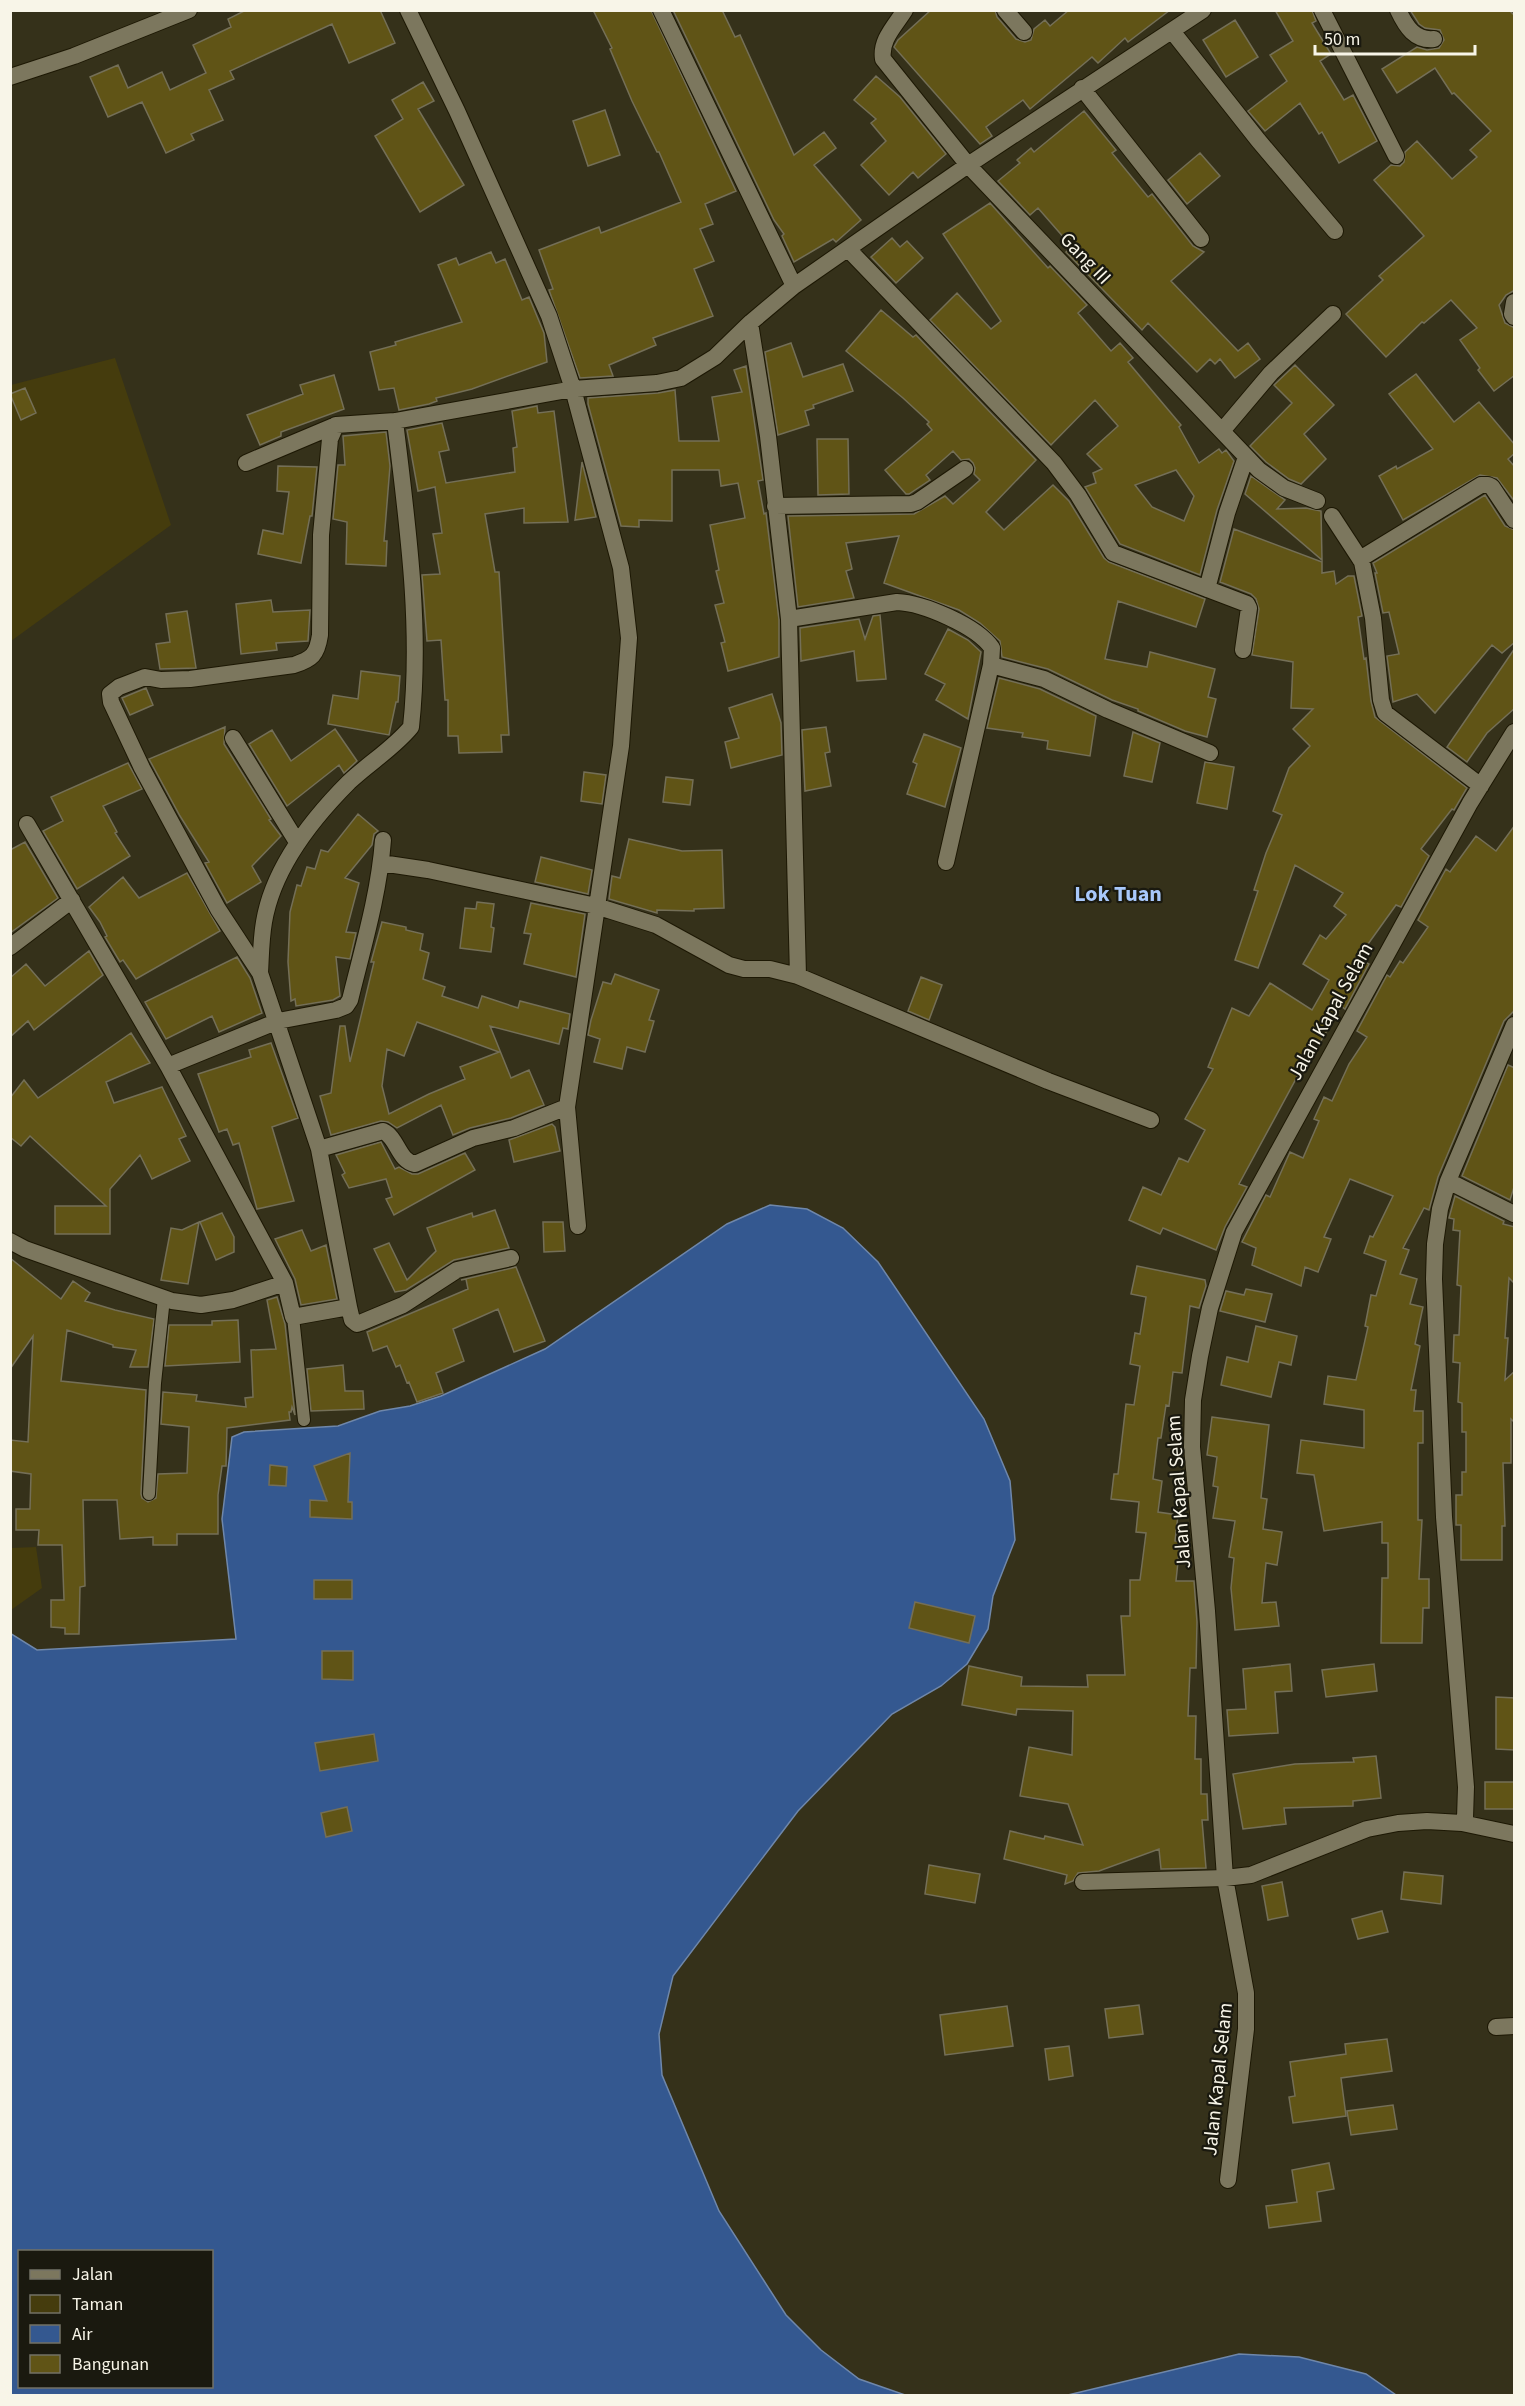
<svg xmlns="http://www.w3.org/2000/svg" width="1525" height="2406" font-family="'Source Sans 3',sans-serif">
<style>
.green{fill:#453c0d}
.water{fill:#345890;stroke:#6f87aa;stroke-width:1.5;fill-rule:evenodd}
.building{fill:#605416;stroke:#746f57;stroke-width:1.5;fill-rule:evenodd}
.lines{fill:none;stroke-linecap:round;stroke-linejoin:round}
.service-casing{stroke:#1d1804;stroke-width:14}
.minor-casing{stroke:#1d1804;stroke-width:18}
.service{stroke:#7c775e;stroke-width:12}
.minor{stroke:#7c775e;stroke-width:16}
.labels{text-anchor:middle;stroke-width:4.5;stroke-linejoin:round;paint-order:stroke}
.street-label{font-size:20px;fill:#f8f5e8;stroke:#1a190f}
.quarter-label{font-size:22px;font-weight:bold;fill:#a8c8fb;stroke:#1a190f}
</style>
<rect width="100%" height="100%" fill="#35311a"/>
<path class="green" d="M115,358l56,167 -160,116v-256z
M36,1547l6,41 -31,22v-62z"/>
<path class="water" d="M770,1205l37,4 36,19 35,34 106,157 26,62 5,59 -22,56 -5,33 -21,35 -26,22 -49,28 -94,97 -125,165 -14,58 3,41 57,136 67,104 35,35 38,29 46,16h31h-925l-1,-762 27,17 199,-11 -14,-120 10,-82 12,-5 94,-6 42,-15 30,-5 31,-10 104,-47 182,-125zM20,2252h192v134h-192z
M1239,2354l60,3 67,17 30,21h-328z"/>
<path class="building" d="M246,10h134l15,33 -46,20 -17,-39 -102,47 4,8 -25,11 14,30 -32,14 3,6 -28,13 -24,-51 -34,15 -18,-40 28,-12 10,23 34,-16 8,18 36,-17 -13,-28 38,-18 -3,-8z
M593,10h58l85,181 -31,13 8,20 -13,5 14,32 -20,8 19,47 -60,22 3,7 -47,20 4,11 -33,2 -31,-88 4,-1 -14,-39 60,-23 2,6 80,-31 -22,-50h-2l-25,-51 -22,-52 2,-1z
M673,10h49l13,27 5,-2 54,120 30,-23 12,16 -22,17 47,55 -25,22 -3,-3 -39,23 -12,-26 2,-2 -10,-14z
M931,10h64l2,7 19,22 9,3 6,-2 3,-11 11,-9 5,6 19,-16h101l-42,32 -3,-4 -27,25 -6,-6 -62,52 -7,-9 -37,27 6,9 -12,8 -86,-97 4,-7z
M1275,10h37l4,11 -4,2 19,31 -11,7 24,39 9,-5 24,46 -38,22 -17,-31 -3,2 -19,-31 -35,28 -17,-20 39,-30 -17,-26 23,-14z
M1410,10h99l6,6v274l-9,5 -7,10 6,18 10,5v47l-21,16 -16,-21 2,-2 -20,-28 17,-12 -26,-28 -27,23 -2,-1 -36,35 -40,-43 37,-34 -4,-4 45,-40 -50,-56 17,-15 9,1 4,-4 1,-10 12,-11 35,38 25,-22 -7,-7 21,-19 -37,-38 -2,1 -17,-26 -38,25 -15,-24 35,-22 10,3 12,-2 5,-8 -4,-10 -15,-2 -6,-4z
M1235,20l23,37 -32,20 -23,-37z
M876,76l24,21 46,57 -28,24 -5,-6 -24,23 -28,-30 25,-24 -15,-18 5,-4 -22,-19z
M423,82l11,19 -16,8 46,76 -44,27 -45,-76 28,-17 -11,-19z
M605,110l15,45 -32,11 -15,-45z
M1084,111l32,39 -4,3 36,44 4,-3 41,52 11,6 -33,29 67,70 10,-8 12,16 -25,19 -15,-19 -5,5 -5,-5 -13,13 -49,-49 -6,7 -76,-78 6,-5 -34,-39 -8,7 -32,-34 22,-18 -3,-3 14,-12 3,4z
M1200,153l20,23 -33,28 -19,-24z
M990,203l58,65 2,-2 37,39 -9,8 33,38 9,-8 13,15 -5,4 53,63 -2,2 20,36 20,-14 3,4 4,-3 8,11 -17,49 -17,65 -80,-31 -35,-57 11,-4 -3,-10 9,-4 -15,-15 31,-28 -23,-26 -44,45 -121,-125 27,-27 34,36 10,-8 -58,-87zM1176,470l18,26 -10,25 -32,-14 -17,-22z
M892,238l8,9 7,-6 16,17 -27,25 -25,-26z
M491,252l5,11 9,-4 17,41 7,-3 15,36 3,29 -75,27 -36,9 1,3 -8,3 -30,6 -5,-22 -15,2 -9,-38 26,-7 -1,-3 67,-20 -24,-57 18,-7 3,7z
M881,310l32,27 3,-2 120,125 -50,52 18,18 49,-45 16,16 35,57 5,4 96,37 -9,28 -78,-26 -13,58 42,8 3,-15 65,17 -7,28 8,2 -9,38 -22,-6 -47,-20v-2l-26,-9 -64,-31 -46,-12 -2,-16 -20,-18 -21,-13 -75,-27 15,-47 -53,7 6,26 -6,2 8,27 -56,9 -10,-91 126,-2 31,-18 8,8 27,-24 -6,-6 1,-6 -2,-5 -4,-4 -8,1 -8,-9 -27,24 4,5 -21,14h-3l-21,-24 47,-40 -5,-6 2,-2 -26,-24 -57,-47z
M791,343l12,34 40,-13 10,27 -40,14 1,3 -9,3 4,14 -31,10 -13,-83z
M1295,365l39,40 -30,29 22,25 -25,25 -12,-5 -23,-17 -16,-16 42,-43 -18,-18z
M746,366l17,114 -5,1 6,33 2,-1 13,107v37l-51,14 -7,-28 4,-1 -10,-37 9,-2 -8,-32 3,-1 -9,-45 35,-7 -7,-35 -17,3 -2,-16h-47v51l-33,-1v7l-18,-1 -33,-122v-6l70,-5 17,-3 4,51h40l-7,-44 30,-5 -8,-22z
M1416,374l38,48 25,-20 36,43v8l-7,6 7,8v35l-18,-24 -17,-3 -77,45 -24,-44 17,-10 1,3 36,-20 -44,-55z
M334,375l10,34 -63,23v4l-21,9 -13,-30 56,-21 -3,-9z
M25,388l11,25 -15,7 -11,-26z
M537,406l1,7 16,-2 14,111 -44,1v-15l-39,6 10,58h4l10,163h-8l1,17 -43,1 -1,-17h-10v-36h-3l-4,-60 -14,1 -5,-66 18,-1 -7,-40 9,-1 -7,-46 -17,4 -11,-61 35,-7 7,27 -10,2 7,31 69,-11 -2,-24 4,-1 -5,-36z
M386,432l4,34 -6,75h3l-1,25 -40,-2 1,-42 -14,-3 5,-54h7l-2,-29z
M817,439h31l1,55 -31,1z
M582,462l14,55 -21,3z
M278,466l39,1 -5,49h-2l-9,47 -43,-9 5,-24 20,4 6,-42 -12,-1z
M1251,476l34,24 -8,9 29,-1 15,3 1,49 -77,-66z
M1485,495l20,31 10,4v112l-13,11 -10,-8 -57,68 -18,-19 -24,8 -6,-46 12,-2 -10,-42 -6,1 -8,-40h2l-4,-10z
M1234,529l88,33v11l12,-2 2,13 12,-8h6l8,40 -4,1 6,42 2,-1 5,43 4,16 92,71 -13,22 -2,-1 -31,40 8,7 -28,51 -5,-2 -38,53 11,6 -24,45 -4,-3 -35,61 -3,-1 -64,118 8,3 -22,40 -9,23 -53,-22 -3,6 -31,-14 14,-33 18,8 18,-37 9,4 17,-32 -20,-11 28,-50 -5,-2 24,-59 17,8 21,-33 42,27 17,-30 -26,-16 17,-29 6,4 20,-24 -12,-9 9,-13 -48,-28 -37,103 -23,-8 23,-69 -4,-1 12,-37 16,-38 -9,-4 16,-43 21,-22 -17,-17 20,-20 -22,-1 2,-46 -41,-7 7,-46 -3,-10 -5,-5 -31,-12z
M271,600l2,12 37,-2 -2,31 -32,2 1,7 -36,4 -5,-50z
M187,611l9,57 -36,1 -4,-25 14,-2 -4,-28z
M880,615l6,64 -29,2 -3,-30 -53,10 -1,-33 59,-9 6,20 8,-23z
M948,629l20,11 13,12 -13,67 -32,-19 9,-16 -20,-10z
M1515,648v60l-28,25 -20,29 -20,-15z
M361,671l39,5 -2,26h-2l-7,33 -61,-11 5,-29 25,4z
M999,678l41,11 56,27 -6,40 -43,-7 1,-8 -26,-4 1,-4 -36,-5z
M146,688l7,17 -23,10 -8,-17z
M772,694l9,29 1,32 -51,13 -6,-26 14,-4 -10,-30z
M225,727l-1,17 47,75 -2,1 12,16 -29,30 9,16 -34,21 -22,-40 4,-1 -29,-46 -31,-57z
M826,727l4,25 -5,1 6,33 -26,5 -3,-61z
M335,729l22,32 -13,12 -5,-8 -52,41 -38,-62 23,-14 19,31z
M1133,732l27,11 -8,39 -28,-6z
M924,734l37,14 -16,59 -38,-13 10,-30 -4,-2z
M1205,762l29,5 -7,42 -30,-6z
M128,763l14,26 -39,17 14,26 -2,1 15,23 -53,33 -34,-58 20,-10 -12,-24z
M584,772l22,3 -4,29 -21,-3z
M666,777l27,3 -3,25 -27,-3z
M358,814l20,17 -4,3 -2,11 -27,33 14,5 -13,49 10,1 -6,26 -14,-2 4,39 -7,4 -37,6 -1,-7 -4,2 -3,-39 2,-50 7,-27 4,1 6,-19 8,2 6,-19 7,2z
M1515,825v185l-11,11 -66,156 -9,33 -5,-2 -21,40 6,2 -9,24 17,5 -7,25 13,3 -8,37 5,2 -9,44h5l-2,21h9v32h-5v77h4l-3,59h10v29h-6l-1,35h-41l1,-65h6v-35h-6v-21l-58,9 -10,-56 -17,-2 4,-33 63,8v-38l-40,-6 4,-28 28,4 12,-53 -3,-1 6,-31 5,1 10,-35 -22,-8 6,-17 3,1 20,-41 -43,-17 -26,58 7,2 -13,33 -13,-5 -4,19 -49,-21 4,-17 -14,-6 24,-47 4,2 20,-45 13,6 16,-37 -5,-2 10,-22 8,4 17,-37 18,-27 -10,-6 30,-56 3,2 10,-16 3,2 25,-36 -10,-7 28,-51 4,3 26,-36 20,15z
M629,839l53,12 40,-1 2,58 -30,1v2l-37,-1v3l-48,-14 3,-23 8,2z
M25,842l33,56 -48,35v-83z
M541,857l51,13 -4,24 -53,-12z
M187,873l33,58 -84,48 -13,-19 -3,2 -15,-25 2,-1 -7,-14 -11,-15 34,-30 16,21z
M477,902l17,2 -3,23 3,1 -3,24 -31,-4 5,-40 11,1z
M531,903l54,11 -9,63 -52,-13 7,-30 -7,-1z
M382,922l24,5v3l17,4 -3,16 9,3 -6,26 22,8 -3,9 36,12 4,-12 36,12 2,-7 50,13 -2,15 -5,-1 -4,16 -69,-18 21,52 18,-8 15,35 -33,13 -41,10 -17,7 -12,-30 -44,23 -9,-6 -7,-1 -50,14 -11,-39 11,-3 9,-67h5l5,36 24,-100h-3zM417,1022l82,30 -39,15 5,12 -36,15 -40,20 -7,-28 5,-37 17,7z
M89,951l14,24 -69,55 -6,-9 -18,16v-59l16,-14 19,22z
M237,957l13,21 12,35 -43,19 -7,-16 -46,23 -21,-37z
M615,974l44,16 -10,30 5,1 -9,31 -18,-5 -5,22 -28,-7 6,-23 -12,-4 3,-15 12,-38 8,2z
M921,977l21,8 -13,35 -21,-9z
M131,1033l19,30 -44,19 8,21 48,-16 24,49 -7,3 11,22 -38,18 -12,-24 -30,34v45h-55v-28h51l-76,-70 -9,10 -11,-9v-39l14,-18 14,18z
M271,1043l27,75 -26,9 22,74 -37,8 -18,-66 -6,2 -6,-16 -8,3 -21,-58 53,-17 -2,-7z
M1508,1065l7,3v116l-5,16 -48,-24z
M552,1124l3,3 5,24 -46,11 -5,-22z
M381,1142l14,27 4,-2 13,7h6l47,-21 10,17 -81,45 -8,-16 6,-2 -6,-18 -37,9 -7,-13 3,-2 -9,-18z
M1455,1196l49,25 -1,3 12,3v57l-6,-6 -4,60h3l-3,42 10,-9v52l-4,-4v44h-8l2,63h-3v34h-41v-35h-5v-30h6v-23h4v-40h-4v-29l-4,-1 2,-39 -7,-1 1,-27h5l2,-49 -4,-1 3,-54 -7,-1 1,-11 -5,-1z
M495,1210l14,38 -55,12 -48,30 -11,2 -21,-43 15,-6 18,37 29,-29 -9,-23 45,-15 1,4z
M222,1213l12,24v15l-18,8 -16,-38z
M199,1222l-11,62 -27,-4 10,-52 11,2z
M543,1222h20l2,29 -21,1z
M302,1230l9,21 15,-6 11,54 -36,6 -6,-26 -20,-40z
M10,1258l51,41 12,-18 17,12 -5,8 30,9 39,9 -6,48h-18l6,-17 -23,-3v-2l-46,-15 -6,51 85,9 -5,104 1,4 6,4 8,-4 2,-24 29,-1 2,-46 -28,-3 2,-32 34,3 -1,6 50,6 -1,-9 8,-1 -2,-47 25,-1 -9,-49 10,-3 8,27 10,91 -3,-8 -1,5h-2l1,8 -63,8 -1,38h-4l-4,29v39h-41v11h-24v-8l-33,2 -3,-39h-34l2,86 -5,1 -1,47h-14v-6l-14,-1v-27h13l-2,-55h-24l1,-15h-23v-21h14l1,-35 -21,-3v-31l18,2 5,-106 -23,33z
M1137,1266l68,14 1,6 -7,22 -9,-2 -8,67 -9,-1 -4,34 -3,-1 -5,33h-3l-5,41 9,2 -4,31 20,3 -3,26 5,1 -4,39h18l3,41 -1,46h-6l-2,48h8l-1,43h6v35h6l1,26h-6l4,48 -45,1 -2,-20 -60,22 -21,2 -5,8 -8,3 2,-9 -63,-16 6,-28 34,8 1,-3 38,9 -15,-41 -48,-8 9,-49 43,8 1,-44 -56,-2 -1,6 -54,-10 7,-39 53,11 -1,9 67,1 -1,-12h38l-4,-59h9v-36h10l6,-47 -10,-1 3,-30 -28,-3 3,-25h4l8,-70 8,1 6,-39 -10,-2 5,-31 5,1 6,-37 -15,-3z
M516,1267l29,74 -31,11 -16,-43 -45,20 11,32 -28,12 7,20 -26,9 -8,-20 -2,1 -7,-18 -4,2 -9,-21 -14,5 -6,-19 101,-43 -2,-10 -5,1z
M1246,1289l26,5 -7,28 -45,-11 6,-20 18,4z
M238,1320l2,42 -75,4 4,-41h43v-4z
M1256,1326l41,10 -6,29 -12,-3 -8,35 -50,-12 6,-28 21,5z
M343,1365l2,26h18l1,18 -53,2 -4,-42z
M1212,1417l57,8 -8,73 6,1 -4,30 19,3 -5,33 -11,-2 -4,40 14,-1 3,24 -44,4 -4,-42 3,-30 -5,-1 6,-36 -22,-3 5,-31 -5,-1 4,-29 -10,-2z
M350,1453l-2,49h4v17l-42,-2v-17l17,1 -13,-35z
M270,1465l17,2 -1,19 -17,-1z
M314,1580h38v19h-38z
M915,1602l60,14 -6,27 -60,-15z
M322,1651h31v29l-31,-1z
M1290,1664l2,27 -17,1 3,41 -49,3 -2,-26 19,-1 -3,-40z
M1374,1664l3,27 -51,6 -4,-27z
M1496,1697l19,1v52l-19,-1z
M374,1734l4,27 -58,10 -5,-28z
M1376,1756l5,42 -28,3v5l-69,2 2,16 -43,5 -10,-55 62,-10 59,-2 -1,-4z
M1485,1782h30v27h-30z
M347,1807l5,24 -26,6 -5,-24z
M929,1865l51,9 -5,29 -50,-9z
M1404,1872l39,4 -2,28 -40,-5z
M1282,1882l6,34 -20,4 -6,-34z
M1382,1911l6,21 -30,7 -6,-20z
M1139,2005l4,29 -34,4 -4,-29z
M1007,2006l6,40 -68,9 -5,-40z
M1387,2039l5,32 -51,7 5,38 -53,7 -4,-26 6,-1 -5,-34 56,-8 -1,-10z
M1069,2046l4,30 -24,4 -4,-31z
M1393,2105l4,24 -46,6 -4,-24z
M1329,2163l5,26 -17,3 4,29 -52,7 -3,-22 31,-4 -5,-32z"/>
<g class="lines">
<defs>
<path id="service" d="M293,1317l11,103
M149,1494l6,-111 9,-85"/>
<path id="minor" d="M408,10l49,101 92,205 24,73 48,179 8,70 -8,108 -54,361 11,119
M661,10l133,276
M905,10c-10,16 -25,30 -22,49l85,106 291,305 25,18 33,13
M1005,10l19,22
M1322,10l74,146
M1398,10c8,17 17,31 36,29
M1172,31l86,109 77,91
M10,77l64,-21 115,-46
M1082,88l119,151
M848,249l206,214 24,32 35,58 134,51 2,4 -6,42
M1514,302l-2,12 2,3
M750,323l18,113 21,183 9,357
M1222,431l49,-58 62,-59
M246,463l90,-38
M775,506l136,-2 6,-2 48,-33
M1332,516l30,46 11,56 8,82 4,13 96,73
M1360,559l121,-74h7l4,2 22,33
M1207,589l20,-76 19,-56
M789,619l108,-17c26,1 80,24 95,46l-1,17 -45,197
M991,665l53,14 64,31 102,43
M233,738l64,104
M27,824l141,242 117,217 8,34 56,-10 -30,-158 -59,-176 -42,-64 -76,-141 -31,-66 -1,-8 9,-7 26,-10 16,3 29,-1 104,-14c18,-6 23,-10 26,-30l1,-100 9,-96 6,-14 59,-4 178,-32 84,-6 24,-5 34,-21 35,-34 44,-37 174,-121 235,-155
M381,863l47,7 168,36 60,19 73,40 15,4h26l28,7 250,105 103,39
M10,947l62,-47
M260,973c1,-17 1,-34 4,-51 9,-54 47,-102 85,-140 20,-19 45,-34 62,-55 11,-102 -4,-205 -16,-306
M168,1066l110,-45 58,-11 10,-4 4,-6c13,-53 29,-106 33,-160
M319,1149l64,-18c15,7 15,30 32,33l58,-26 41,-10 53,-21
M1448,1181l66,33
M10,1241l15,8 147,52 29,4 32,-5 52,-17
M349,1307l3,13 5,4 3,-1 43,-18 54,-35 54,-12
M1462,1823l3,-5 1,-31 -22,-270 -10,-238 1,-35 5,-35 8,-28 66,-156
M1083,1882l142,-4 26,-3 116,-46 31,-6 29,-2 35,2 52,11
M1496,2027l18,-1
M1228,2180l18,-151v-36l-21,-115 -18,-267 -15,-164 1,-47 7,-44 10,-48 24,-76 236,-429 44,-71"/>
</defs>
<use href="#service" class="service-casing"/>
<use href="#minor" class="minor-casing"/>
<use href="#service" class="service"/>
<use href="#minor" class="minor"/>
</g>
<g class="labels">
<g class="street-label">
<text transform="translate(1086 258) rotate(46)" y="7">Gang III</text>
<text transform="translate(1330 1011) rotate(-61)" y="7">Jalan Kapal Selam</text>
<text transform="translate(1178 1492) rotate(-94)" y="7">Jalan Kapal Selam</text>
<text transform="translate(1217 2079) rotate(-84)" y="7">Jalan Kapal Selam</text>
</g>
<g class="quarter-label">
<text x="1118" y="901">Lok Tuan</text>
</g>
</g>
<rect width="1525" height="2406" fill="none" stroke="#f8f5e8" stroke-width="24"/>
<rect x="18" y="2250" width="195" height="138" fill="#1a190f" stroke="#737166" stroke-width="1.5"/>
<rect x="30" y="2270" width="30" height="9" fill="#7c775e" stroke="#737166" stroke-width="1.5"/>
<text x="72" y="2280" font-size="18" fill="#f8f5e8">Jalan</text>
<rect x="30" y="2295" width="30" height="18" fill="#453c0d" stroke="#737166" stroke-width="1.5"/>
<text x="72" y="2310" font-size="18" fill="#f8f5e8">Taman</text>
<rect x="30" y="2325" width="30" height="18" fill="#345890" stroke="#737166" stroke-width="1.5"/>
<text x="72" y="2340" font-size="18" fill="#f8f5e8">Air</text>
<rect x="30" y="2355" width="30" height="18" fill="#605416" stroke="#737166" stroke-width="1.5"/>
<text x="72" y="2370" font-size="18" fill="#f8f5e8">Bangunan</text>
<path d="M1315 45v9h160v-9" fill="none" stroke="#f8f5e8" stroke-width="3"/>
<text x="1324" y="45" font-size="18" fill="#f8f5e8" stroke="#1a190f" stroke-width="4.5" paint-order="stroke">50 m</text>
</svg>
